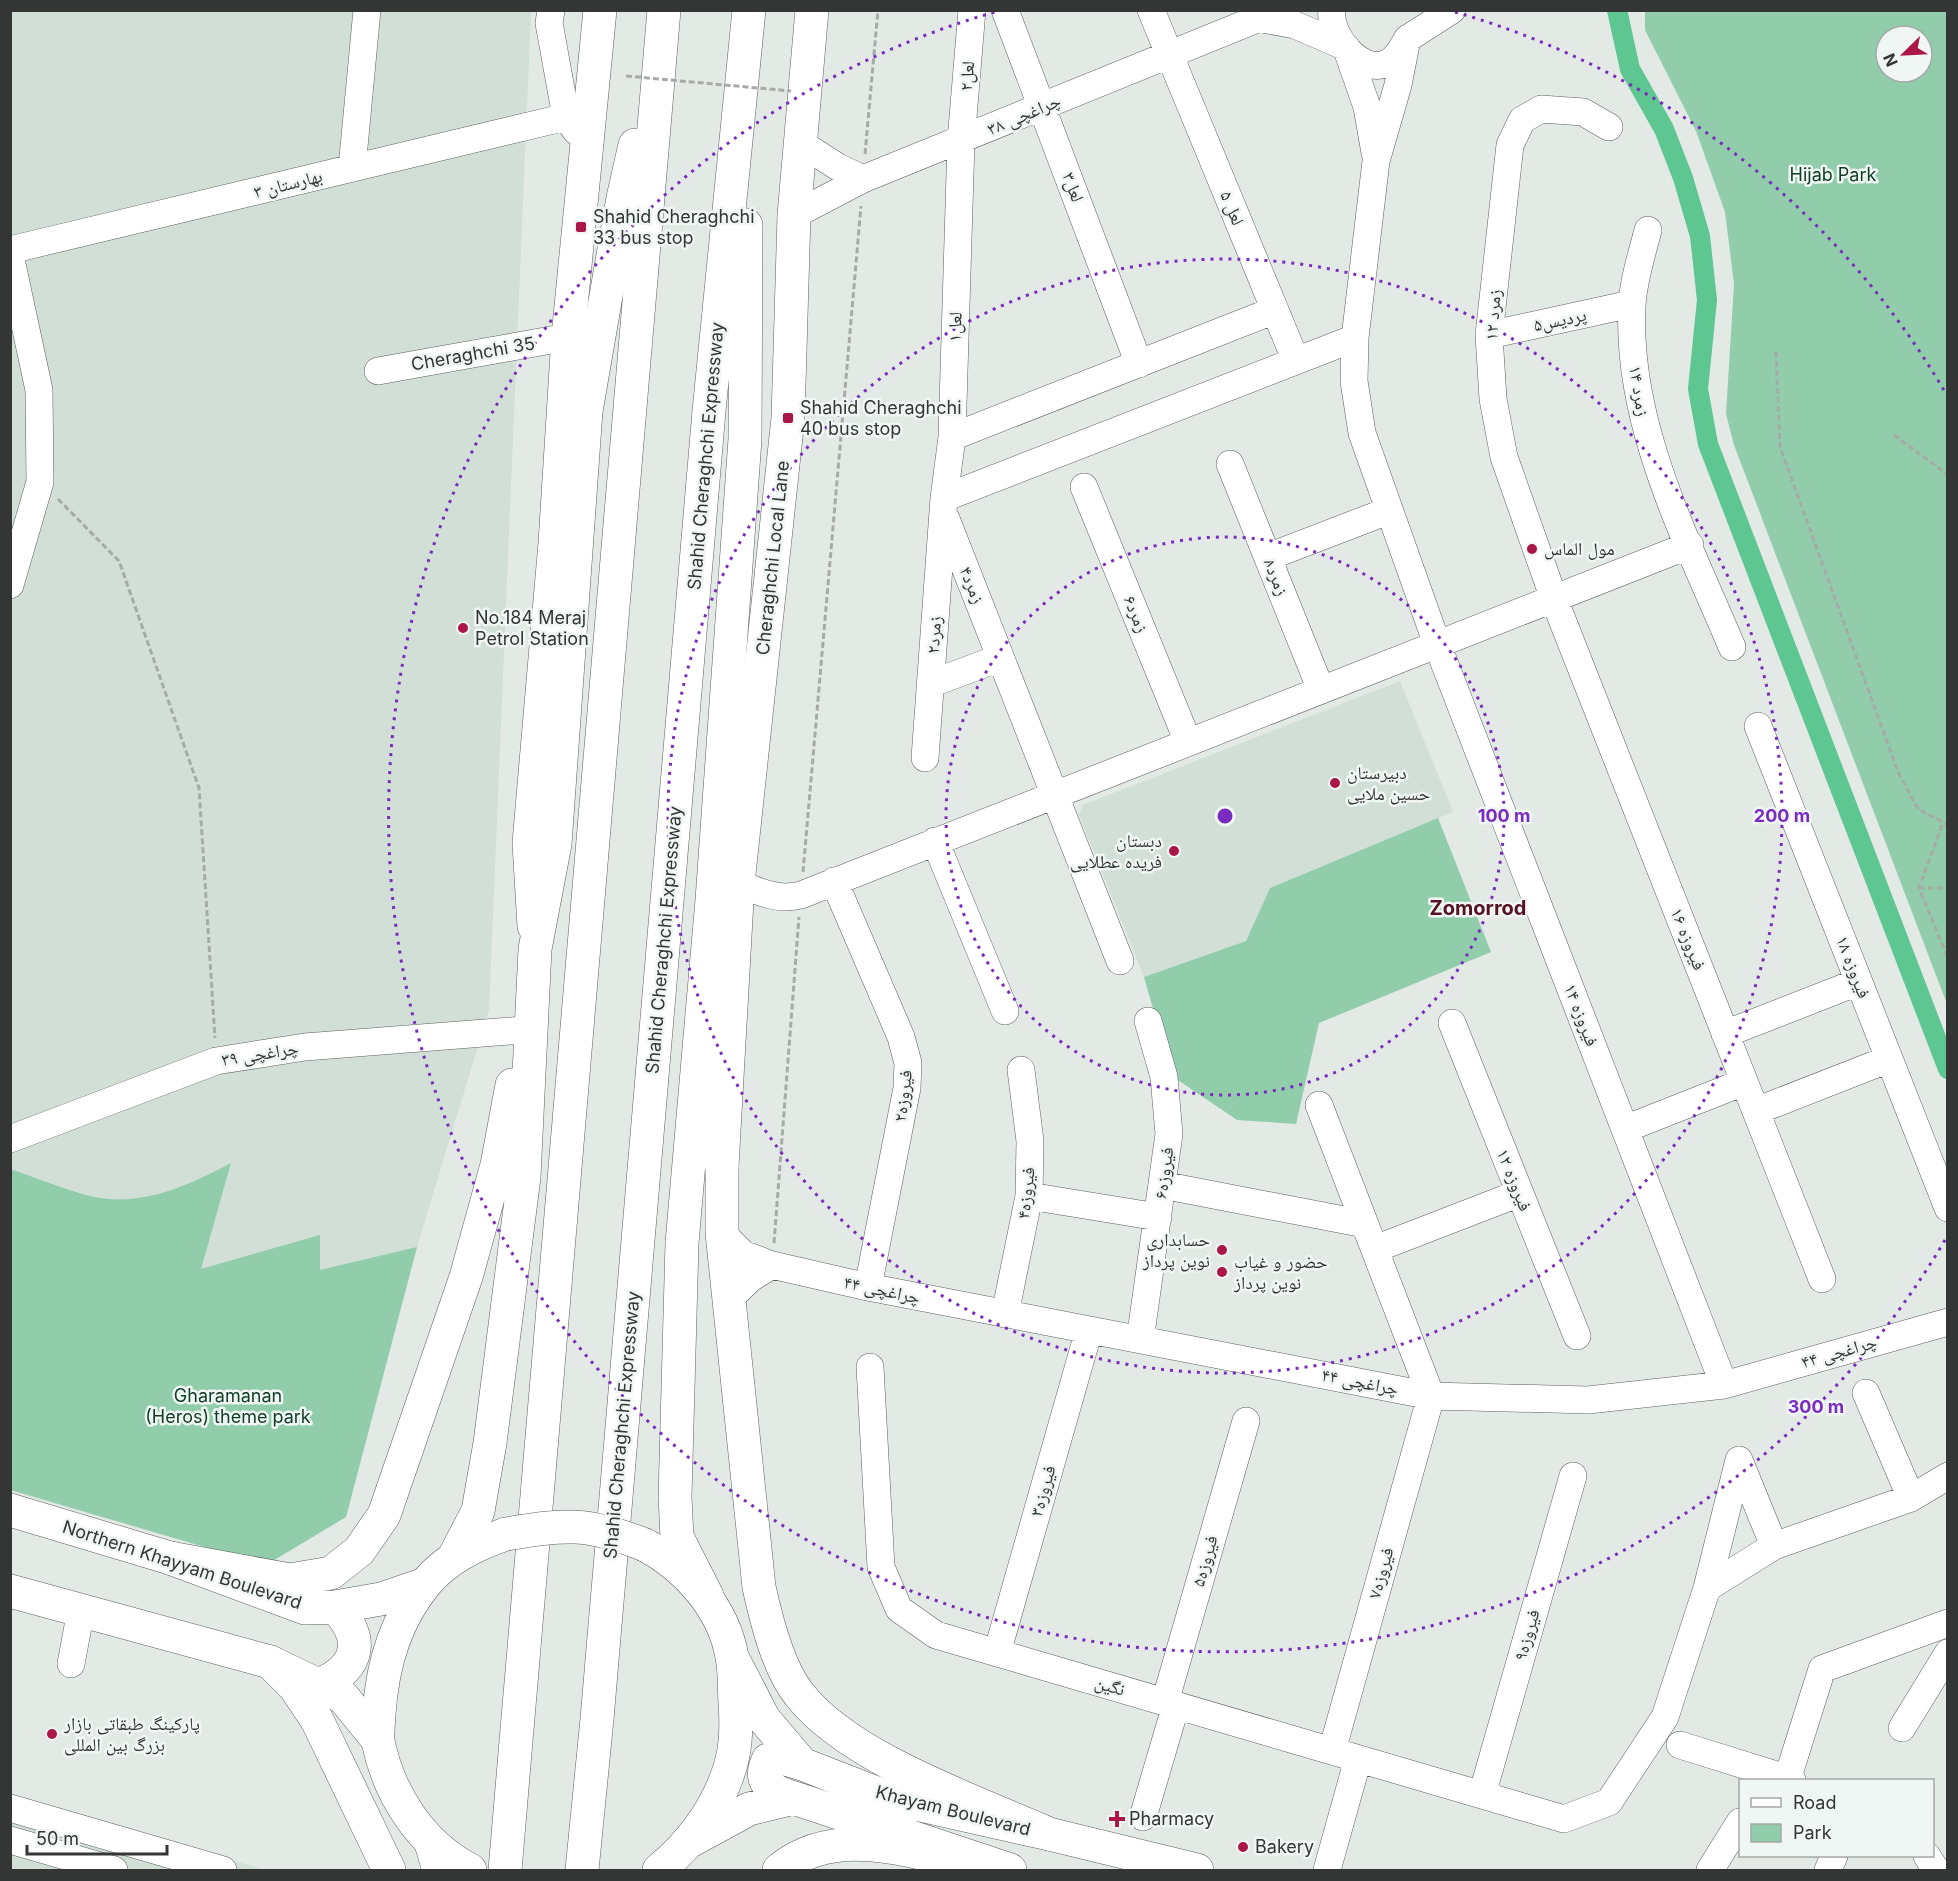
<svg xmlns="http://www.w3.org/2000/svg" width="1958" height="1881" font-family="Inter,'Noto Naskh Arabic',sans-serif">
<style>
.built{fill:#d2dfd7}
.green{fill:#91cdab;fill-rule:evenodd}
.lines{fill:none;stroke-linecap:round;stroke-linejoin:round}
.canal{stroke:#5dc691;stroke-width:20}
.minor-casing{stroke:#5b605d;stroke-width:28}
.major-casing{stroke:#5b605d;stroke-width:34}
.highway-casing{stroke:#5b605d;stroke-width:34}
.path{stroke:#a6aba8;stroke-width:3;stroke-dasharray:6 3;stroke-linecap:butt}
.minor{stroke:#fff;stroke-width:27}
.major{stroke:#fff;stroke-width:33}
.highway{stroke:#fff;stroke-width:33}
.major-bridge-casing{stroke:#5b605d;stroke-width:34;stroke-linecap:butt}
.path-bridge{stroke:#a6aba8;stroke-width:3;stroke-dasharray:6 3;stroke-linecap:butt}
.major-bridge{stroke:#fff;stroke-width:33}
.ring{fill:none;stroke:#7b2cbf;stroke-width:3;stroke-dasharray:3 6}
.poi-dot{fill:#aa1647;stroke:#f0f6f3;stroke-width:2}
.labels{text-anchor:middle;stroke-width:5;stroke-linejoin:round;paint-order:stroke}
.street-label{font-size:18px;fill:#343635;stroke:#f0f6f3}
.park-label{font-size:18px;fill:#0e3c27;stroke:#f0f6f3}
.poi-label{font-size:18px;fill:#343635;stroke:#f0f6f3;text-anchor:start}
.neighbourhood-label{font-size:20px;font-weight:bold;fill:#561224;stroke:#f0f6f3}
.centre{fill:#7b2cbf;stroke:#f0f6f3;stroke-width:3}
.ring-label{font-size:18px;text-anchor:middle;font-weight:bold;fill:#7b2cbf;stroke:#f0f6f3;stroke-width:5;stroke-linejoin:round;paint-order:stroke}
</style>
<rect width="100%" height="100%" fill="#e3e9e5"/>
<path class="built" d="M10,11h521l-42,999 -72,237 -71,270 -80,48 -255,-74z
M1400,681l53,131 -183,76 -24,53 -102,36 -65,-162 4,-10z
M11,1799l256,71h-256z"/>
<path class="green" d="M1645,11h302v993l-213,-559 -8,-31 8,-130 -9,-72 -29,-81 -51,-101zM1886,36h36v36h-36z
M1438,818l53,134 -172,71 -23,101 -59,-4 -65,-44 -28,-99 102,-36 24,-53z
M231,1163l-30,106 119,-34v35l97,-23 -71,270 -80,48 -255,-75 -1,-321c27,9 53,20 80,27 51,12 97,-10 141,-33z"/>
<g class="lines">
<path class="canal" d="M1617,10l13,59 34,60 19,49 17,58 7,64 -9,89 10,55 240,625"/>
<defs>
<path id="minor" d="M551,10l-2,13 17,94 10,14
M1005,10l134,354
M1151,10l145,351
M1332,10c-4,24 29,66 55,53 10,-4 15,-16 21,-25
M1452,10l-45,29 -9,46 -22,76 -21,177 -1,43 8,52 75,211 287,741
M1257,18l38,7 51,22 21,60 8,46
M1609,127l-26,-15 -42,-3 -19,11 -12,25 -21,190 4,64 11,58 50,142 268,680
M799,142l39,25 25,12
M352,168l15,-158
M794,215l69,-36 416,-169
M1648,230c-6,24 -15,51 -16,76 -6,119 55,234 100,341
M10,250l556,-133
M10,255l29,135 1,92 -30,103
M1489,335l142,-31
M378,371l190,-34
M952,437l323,-127
M1230,464l91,226
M1084,487l104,255
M944,498l411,-160
M946,519l174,442
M1268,557l120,-46
M930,684l70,-26
M1758,726l190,482
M925,758l19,-260 8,-61 9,-296 11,-131
M935,841l70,170
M834,881l67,156 7,26 -1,25 -39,199
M738,883c21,9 40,18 63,12l889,-350
M1452,1023l125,313
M1725,1034l133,-52
M1319,1105l112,291 -99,355
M1756,1111l133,-52
M1625,1129l119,-47
M10,1139l206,-78 89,-14 218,-17
M1162,1185l203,39
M1029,1196l129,21
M722,1233l21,21 29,11 96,22 563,109 157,4 136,-15 224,-63
M1375,1249l145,-56
M729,1299l22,-21 21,-13
M1005,1314l24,-118 1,-55 -9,-71
M1142,1326l27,-192 -5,-57 -16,-56
M870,1367l11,200 18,42 37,26 628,184 45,-17 56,-85 42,-129 32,-128
M1866,1393l45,105
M1739,1460l35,86
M1707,1588l67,-42 137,-48 37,-22
M997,1653l92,-323
M71,1664l10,-54
M1165,1702l81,-281
M1902,1728l46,-75
M1680,1745l112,35
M1787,1780l35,-111 126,-46
M1482,1795l91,-319
M10,1808l213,62
M1143,1817l33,-112
M10,1840l104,30
M1927,1856l9,14
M1327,1870l31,-111
M1710,1870l30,-48
M1828,1870l6,-14"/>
<path id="major" d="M534,926l-5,-83 26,-300 13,-206 32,-327
M722,1166l16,-283 50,-465 6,-203 18,-205
M10,1510l160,48 135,50 30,-1 46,-8 44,-15
M645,1545c42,22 79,64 87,112 3,15 2,31 3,46 2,27 1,51 -9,76 -14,37 -38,67 -67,91
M10,1591l260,71 73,35 35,43
M732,1657l32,62 38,45 87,34 160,36 148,36
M321,1684c39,-17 44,-46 14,-77
M794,1798c-20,-6 -37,-14 -26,-38l14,-2 20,6
M692,1840l57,-31 45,-11 216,72
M470,1870c-48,-25 -81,-74 -92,-129 -1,-8 1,-18 1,-27 3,-46 16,-94 47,-131 21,-25 49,-38 80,-49"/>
<path id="highway" d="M697,1106l25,60v67l37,354c7,32 19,81 40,107 49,64 176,107 250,140
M454,1557l24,-46 12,-68 34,-266 11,-228 20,-105 31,-433 37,-213 12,-53
M170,1558l120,22 41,-7 28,-22 25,-36 82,-238 31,-112 15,-80
M707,1596l-30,-59 -2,-40 7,-254 30,-343 33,-461 1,-214
M270,1662l25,25 22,33 72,150
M431,1843l8,27
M505,1870l159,-1860
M582,1870l15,-151 112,-1308 40,-401
M779,1870c60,-50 145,-14 212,0"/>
</defs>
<use href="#minor" class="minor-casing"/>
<use href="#major" class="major-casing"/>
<use href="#highway" class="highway-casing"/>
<path class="path" d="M865,154l13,-144
M1776,352l4,95 118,325 20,37 30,16
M1894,435l54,40
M58,499l61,62 80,227 16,250
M1942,825l-23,63 29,70
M803,872l58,-666
M1919,888h29
M774,1243l25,-326"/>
<use href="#minor" class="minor"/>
<use href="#major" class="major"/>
<use href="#highway" class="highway"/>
<defs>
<path id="major-bridge" d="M506,1534c61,-10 81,-12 139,11"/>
</defs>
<use href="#major-bridge" class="major-bridge-casing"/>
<path class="path-bridge" d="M626,76l165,15"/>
<use href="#major-bridge" class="major-bridge"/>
</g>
<g class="ring">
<circle cx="1225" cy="816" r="279"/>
<circle cx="1225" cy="816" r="557"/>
<path d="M1945 1240A836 836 0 1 1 995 12M1455 12A836 836 0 0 1 1945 392"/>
</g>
<g class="poi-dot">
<rect x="575" y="221" width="12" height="12" rx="3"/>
<rect x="782" y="412" width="12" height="12" rx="3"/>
<circle cx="1532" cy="549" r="6"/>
<circle cx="463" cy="628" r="6"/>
<circle cx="1335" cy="783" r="6"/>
<circle cx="1174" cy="851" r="6"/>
<circle cx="1222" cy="1250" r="6"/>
<circle cx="1222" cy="1272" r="6"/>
<circle cx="52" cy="1734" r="6"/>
<path d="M1114 1810h6v6h6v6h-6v6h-6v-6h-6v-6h6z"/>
<circle cx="1243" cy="1847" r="6"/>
</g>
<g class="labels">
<g class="street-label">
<text transform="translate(967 76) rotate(-85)" y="6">لعل۲</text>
<text transform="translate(1024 115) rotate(-23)" y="6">چراغچی ۳۸</text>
<text transform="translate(288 184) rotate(-14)" y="6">بهارستان ۳</text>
<text transform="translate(1073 187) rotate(70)" y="6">لعل۳</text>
<text transform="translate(1232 208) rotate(67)" y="6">لعل ۵</text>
<text transform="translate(1493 315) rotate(-86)" y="6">زمرد ۱۲</text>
<text transform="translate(1560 320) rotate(-12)" y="6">پردیس۵</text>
<text transform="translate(955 327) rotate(-88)" y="6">لعل۱</text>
<text transform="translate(473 354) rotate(-10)" y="6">Cheraghchi 35</text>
<text transform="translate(1639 391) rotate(81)" y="6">زمرد ۱۴</text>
<text transform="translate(706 456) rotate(-85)" y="6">Shahid Cheraghchi Expressway</text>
<text transform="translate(773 558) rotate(-84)" y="6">Cheraghchi Local Lane</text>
<text transform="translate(1276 577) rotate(68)" y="6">زمرد۸</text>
<text transform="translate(972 585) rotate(68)" y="6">زمرد۴</text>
<text transform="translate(1136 614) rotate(68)" y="6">زمرد۶</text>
<text transform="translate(934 635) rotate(-86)" y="6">زمرد۲</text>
<text transform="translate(1688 939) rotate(68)" y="6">فیروزه ۱۶</text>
<text transform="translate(664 940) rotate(-85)" y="6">Shahid Cheraghchi Expressway</text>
<text transform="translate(1853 967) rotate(69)" y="6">فیروزه ۱۸</text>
<text transform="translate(1581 1015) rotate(69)" y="6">فیروزه ۱۴</text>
<text transform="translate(260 1054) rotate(-9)" y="6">چراغچی ۳۹</text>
<text transform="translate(903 1096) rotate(-83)" y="6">فیروزه۲</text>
<text transform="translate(1164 1173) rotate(-82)" y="6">فیروزه۶</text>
<text transform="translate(1514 1180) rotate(68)" y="6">فیروزه ۱۲</text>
<text transform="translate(1026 1193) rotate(-84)" y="6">فیروزه۴</text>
<text transform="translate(882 1290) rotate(12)" y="6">چراغچی ۴۴</text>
<text transform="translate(1839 1352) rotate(-16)" y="6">چراغچی ۴۴</text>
<text transform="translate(1360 1382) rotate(11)" y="6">چراغچی ۴۴</text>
<text transform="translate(622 1425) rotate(-85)" y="6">Shahid Cheraghchi Expressway</text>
<text transform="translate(1043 1491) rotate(-74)" y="6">فیروزه۳</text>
<text transform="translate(1205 1561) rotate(-74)" y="6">فیروزه۵</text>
<text transform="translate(182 1565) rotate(18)" y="6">Northern Khayyam Boulevard</text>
<text transform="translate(1381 1573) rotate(-74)" y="6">فیروزه۷</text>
<text transform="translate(1527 1635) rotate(-74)" y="6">فیروزه۹</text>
<text transform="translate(1110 1686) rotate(16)" y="6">نگین</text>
<text transform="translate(953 1811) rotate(14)" y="6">Khayam Boulevard</text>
</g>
<g class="park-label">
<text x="1833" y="181">Hijab Park</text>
<text x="228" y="1402">Gharamanan<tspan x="228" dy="21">(Heros) theme park</tspan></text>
</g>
<g class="poi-label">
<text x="593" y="223">Shahid Cheraghchi<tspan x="593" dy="21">33 bus stop</tspan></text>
<text x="800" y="414">Shahid Cheraghchi<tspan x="800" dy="21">40 bus stop</tspan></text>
<text x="1544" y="555">مول الماس</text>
<text x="475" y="624">No.184 Meraj<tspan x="475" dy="21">Petrol Station</tspan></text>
<text x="1347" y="779">دبیرستان<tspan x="1347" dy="21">حسین ملایی</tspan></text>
<text x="1162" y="847" text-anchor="end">دبستان<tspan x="1162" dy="21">فریده عطلایی</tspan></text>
<text x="1210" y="1246" text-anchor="end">حسابداری<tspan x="1210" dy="21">نوین پرداز</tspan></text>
<text x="1234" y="1268">حضور و غیاب<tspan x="1234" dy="21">نوین پرداز</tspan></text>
<text x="64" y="1730">پارکینگ طبقاتی بازار<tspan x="64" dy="21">بزرگ بین المللی</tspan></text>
<text x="1129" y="1825">Pharmacy</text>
<text x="1255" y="1853">Bakery</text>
</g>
<g class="neighbourhood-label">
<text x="1478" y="915">Zomorrod</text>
</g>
</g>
<circle cx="1225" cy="816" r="9" class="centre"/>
<g class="ring-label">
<text x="1504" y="822">100 m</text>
<text x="1782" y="822">200 m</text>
<text x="1816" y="1413">300 m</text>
</g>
<rect width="1958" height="1881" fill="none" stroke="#343635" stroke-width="24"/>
<rect x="1739" y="1779" width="195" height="78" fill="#f0f6f3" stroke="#a5a9a7" stroke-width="1.5"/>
<rect x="1751" y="1798" width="30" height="9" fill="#ffffff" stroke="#a5a9a7" stroke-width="1.5"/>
<text x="1793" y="1809" font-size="18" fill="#343635">Road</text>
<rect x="1751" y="1824" width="30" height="18" fill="#91cdab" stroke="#a5a9a7" stroke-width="1.5"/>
<text x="1793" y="1839" font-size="18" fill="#343635">Park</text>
<g transform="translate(1904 54) rotate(246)"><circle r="28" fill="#f0f6f3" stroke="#a5a9a7" stroke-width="1.5"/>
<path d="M0-4.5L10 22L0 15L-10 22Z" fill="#aa1647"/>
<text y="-9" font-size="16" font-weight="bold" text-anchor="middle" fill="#343635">N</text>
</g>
<path d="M27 1845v9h140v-9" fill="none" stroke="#343635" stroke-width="3"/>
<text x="36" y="1845" font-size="18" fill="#343635" stroke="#f0f6f3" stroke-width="4.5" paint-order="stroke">50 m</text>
</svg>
